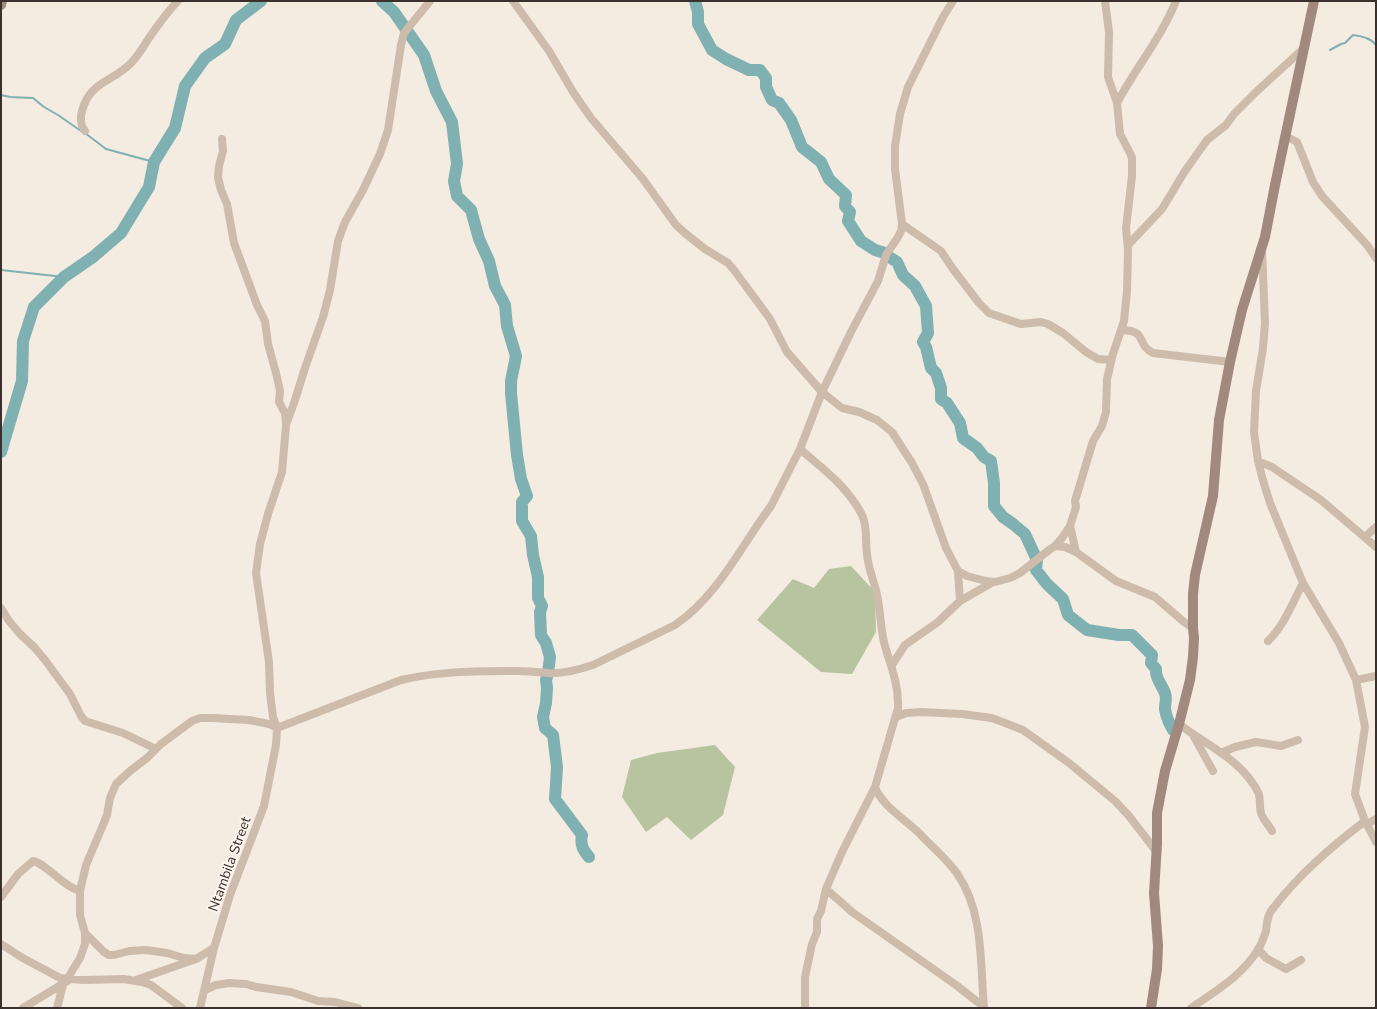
<svg xmlns="http://www.w3.org/2000/svg" width="1377" height="1009" font-family="'Nunito Sans',sans-serif">
<style>
.green{fill:#b8c4a0}
.lines{fill:none;stroke-linecap:round;stroke-linejoin:round}
.stream{stroke:#7fb0b2;stroke-width:2}
.river{stroke:#7fb0b2;stroke-width:12}
.street{stroke:#cdbbac;stroke-width:8}
.secondary{stroke:#a18a7d;stroke-width:10}
.labels{text-anchor:middle;stroke-width:4;stroke-linejoin:round;paint-order:stroke}
.street-label{font-size:14px;fill:#3b302b;stroke:#fbf5ee}
</style>
<rect width="100%" height="100%" fill="#f4ebe1"/>
<path class="green" d="M851,566l24,26 1,40 -24,42 -31,-2 -64,-52 36,-41 21,9 15,-19z
M715,745l20,22 -12,48 -32,25 -24,-23 -21,15 -24,-35 9,-37 26,-7z"/>
<g class="lines">
<path class="stream" d="M1330,50l11,-6 4,-1 8,-8c9,1 18,3 23,10
M1,95l9,2 23,1 11,9 14,8 23,16
M85,133l21,16 48,13
M1,270l63,7"/>
<path class="river" d="M382,1l12,11 30,43 12,36 16,31 5,42 -3,17 3,15 14,14 8,29 10,22 6,25 10,19 2,21 9,30 -5,25v12l6,62 4,24 6,17 -5,6v19l9,15 2,19 5,22v21l4,8 -2,6 1,23 5,8 4,14 -2,16 -2,7 1,8 -1,15 -3,14 2,11 8,7 4,32 -2,32 27,36c-2,10 1,15 7,22
M695,1l3,11v12l14,26 14,9 23,11h11l6,8v9l6,13 7,3 12,17 11,27 19,15 8,17 17,16 -1,11 5,6 -2,9 13,20 14,9 10,3 1,2 11,7 6,13 12,11 11,20 2,27 -5,9 3,5 5,21 5,5 5,15v11l6,4 13,20 3,15 14,10 7,9 7,4 3,22v23l9,11 10,7 12,10 12,26 -1,10 11,14 16,15 5,16 19,15 32,5h13l20,20 -1,8 5,6c-1,9 6,16 9,24 2,5 0,10 0,16 1,6 5,16 8,21
M1,452l21,-71 1,-40 11,-34 30,-30 29,-20 28,-24 28,-46 5,-25 21,-34 10,-42 20,-28 20,-14 11,-24 25,-19"/>
<path class="street" d="M513,1l36,50 24,41 18,26 52,61 33,46 10,9 19,15 23,14 6,7 36,49 17,33 35,40 20,16 17,4 18,8 15,12 20,31 11,21 23,64 12,23 9,5 19,5 9,1 15,-4 10,-5 29,-23 6,-4 7,-8 8,-12 6,-19 -1,-6 18,-60 9,-15 4,-14 1,-33 6,-25 11,-33 3,-30 1,-41 -2,-22 6,-52v-18l-2,-5 -10,-19 -3,-31 -9,-26 1,-45 -4,-31
M1117,103c18,-34 44,-65 59,-102
M85,131c-5,-6 -5,-12 -3,-20 8,-30 31,-29 49,-48 7,-7 13,-17 18,-25 9,-13 18,-26 29,-37
M1285,136l12,6 16,40 9,14 45,49 9,13
M222,139l1,12 -4,15 -1,11 3,13 6,14 7,39 23,62 8,16 3,23 8,29 4,18 -1,11 6,11 1,11
M902,224l39,27 12,18 26,34 10,10 32,11 20,-2 7,2 15,9 23,19 12,7 13,1
M1128,245l34,-36 23,-38 22,-31 19,-15 8,-11 23,-23 46,-42
M1262,250l3,73 -2,25 -7,43 -2,41 4,29 4,16 8,26 33,80 36,60 17,37 9,47 -10,67 10,27 11,21
M1121,330c27,0 15,15 32,23l77,9
M800,449c23,20 48,38 62,66 6,12 3,26 5,39 1,14 7,27 10,41 4,17 3,34 8,51 6,21 14,39 13,62l-23,79c7,19 30,32 44,46 12,13 30,28 39,42 26,38 22,89 26,133
M1258,461l14,6 49,33 55,47
M1070,526l6,26
M1365,537l11,-10
M1055,546l10,1 11,5 40,29 39,16 29,25 9,6
M958,571l2,30 33,-19
M1,608l8,13 11,13 15,14 10,12 25,34 11,22 4,5 38,12 33,16
M1268,641c16,-15 25,-39 35,-58
M892,665l13,-20 33,-23 22,-21
M1356,680l20,-4
M896,717l10,-4 15,-1 41,2 30,4 31,12 46,33 46,38 14,15 27,35
M1179,724c27,21 63,36 79,68 3,6 1,14 3,21 2,7 8,12 11,18
M1193,735l20,36
M1221,753l14,-6 21,-5 25,4 17,-6
M1367,824l9,-5
M826,889l26,23 104,73 28,22
M1,897l17,-23 15,-13c14,3 29,25 47,30
M85,933l19,19 5,3h5l15,-4 17,-1 21,3 17,5 12,1
M1,944l20,13 39,21 23,2 41,-1 18,3 9,3 31,23
M1258,949l8,9 20,11 15,-9
M136,980l60,-21 18,-11
M205,990l11,-5 13,-2 17,1 10,3 35,5 27,9 17,1 23,6
M23,1008l43,-26 3,-2v-4l11,-18 5,-14v-11l-5,-18v-24l6,-26 17,-40 4,-10 3,-17 6,-14 14,-13 17,-13 14,-14 31,-23 8,-3h12l37,2 20,4 8,4 124,-48c39,-9 77,-9 116,-9 11,0 20,1 31,2 15,1 30,-3 45,-8l82,-40c43,-29 66,-79 96,-119l29,-57 22,-57 29,-60 27,-51 8,-26 12,-18 3,-6 1,-7 -7,-55v-23l5,-32 8,-27 35,-70 10,-16
M57,1008l6,-23
M200,1008l14,-60 16,-53 34,-89 12,-61 1,-17 -4,-11 -3,-24 -1,-31 -13,-89 4,-29 8,-30 14,-42 4,-47 8,-22 11,-35 18,-51 7,-27 8,-49 7,-19 18,-32 17,-36 8,-24 13,-85 3,-12 26,-32
M805,1008v-31l7,-33 5,-12v-13l4,-8 5,-22 16,-37 33,-65
M1191,1008c25,-17 52,-33 68,-60 3,-5 5,-11 7,-17 1,-7 1,-14 5,-20 27,-36 59,-63 94,-90"/>
<path class="secondary" d="M1,5l1,-4
M1151,1008l6,-39 1,-23 -4,-53 3,-49v-31l8,-42 14,-47 11,-44 3,-23 1,-19 -1,-10v-34l2,-19 18,-79 6,-76 11,-58 12,-52 23,-73 10,-52 39,-184"/>
</g>
<g class="labels">
<g class="street-label">
<text transform="translate(229 864) rotate(-70)" y="5">Ntambila Street</text>
</g>
</g>
<rect width="1377" height="1009" fill="none" stroke="#3b302b" stroke-width="4"/>
</svg>
